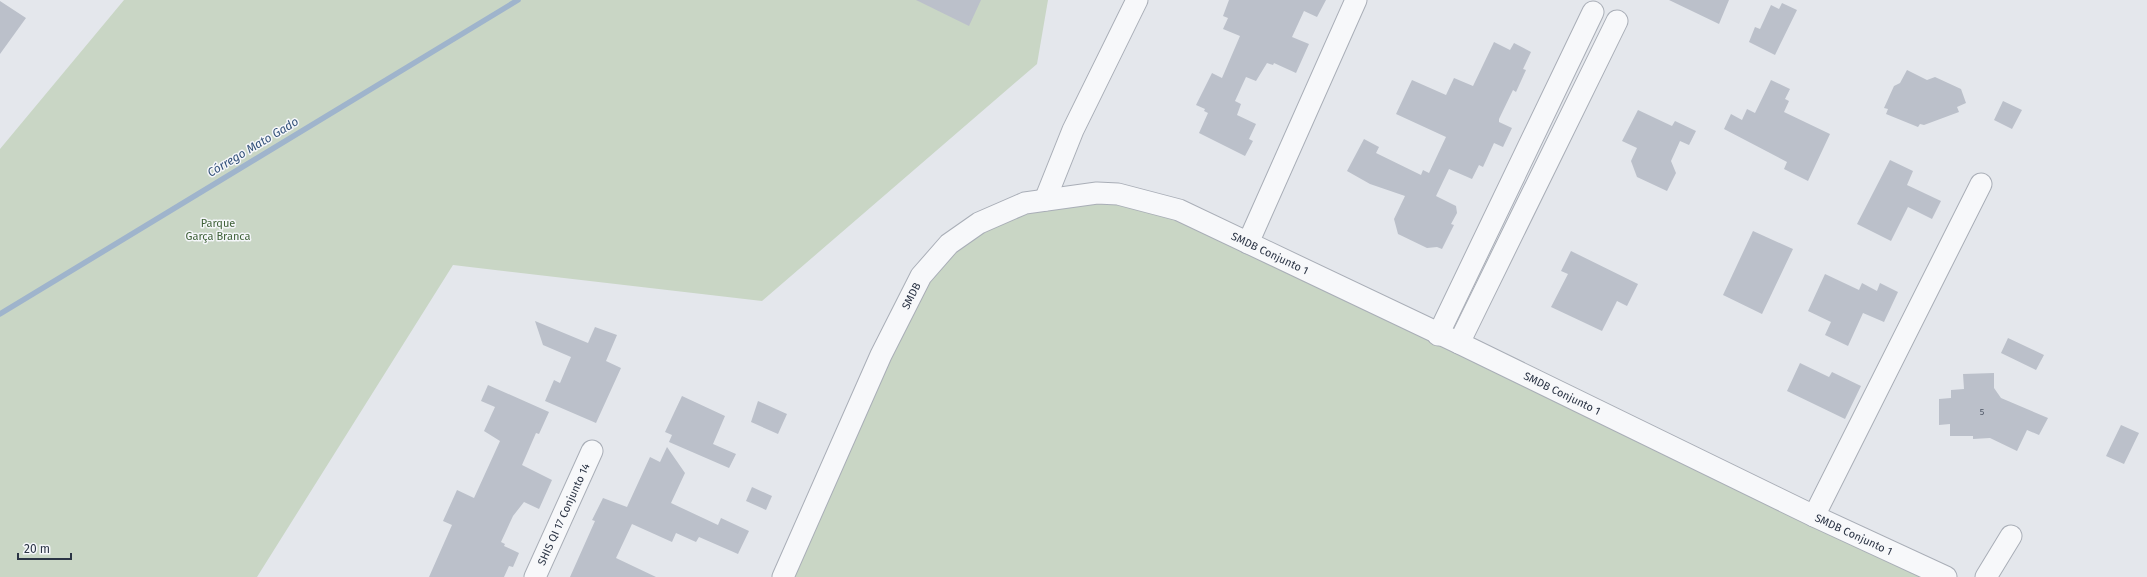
<svg xmlns="http://www.w3.org/2000/svg" width="2147" height="577" font-family="'Fira Sans',sans-serif">
<style>
.green{fill:#c9d6c5}
.lines{fill:none;stroke-linecap:round;stroke-linejoin:round}
.stream{stroke:#9fb4cc;stroke-width:5.5}
.building{fill:#bbc0ca}
.minor-casing{stroke:#a9aeb7;stroke-width:23}
.minor{stroke:#f7f8fa;stroke-width:21}
.labels{text-anchor:middle;stroke-width:3;stroke-linejoin:round;paint-order:stroke}
.number-label{font-size:9px;fill:#4f5766}
.park-label{font-size:11px;fill:#3f6138;stroke:#f4f6f9}
.street-label{font-size:11px;fill:#2b3445;stroke:#f4f6f9}
.water-label{font-size:12px;font-style:italic;fill:#34527a;stroke:#f4f6f9}
</style>
<rect width="100%" height="100%" fill="#e4e7ec"/>
<path class="green" d="M124,0h924l-11,64 -275,237 -309,-36 -196,312h-257v-428z
M1097,193l82,17 765,367h-1159l136,-301 58,-53z"/>
<g class="lines">
<path class="stream" d="M0,314l518,-314"/>
</g>
<path class="building" d="M916,0h65l-12,26z
M1229,0h97l-9,17 -13,-6 -12,26 17,7 -13,29 -22,-10 -1,2 -6,-2 -11,18 -10,-4 -11,24 6,3 -4,11 19,9 -7,15 4,2 -8,15 -46,-23 9,-20 -4,-2 1,-2 -9,-4 16,-32 10,5 18,-42 -17,-7 5,-11 -5,-2z
M1669,0h60l-10,24z
M0,1l26,17 -26,36z
M1782,3l15,7 -22,45 -26,-13 6,-15 5,2 11,-24 8,4z
M1494,42l16,8 4,-7 17,9 -8,17 3,1 -10,22 -3,-2 -14,29v3l13,6 -9,19 -9,-4 -11,24 -4,-2 -7,14 -23,-10 -13,27 20,10 1,7 -6,11 3,1 -12,24 -5,-2 -10,1 -29,-14 -4,-15 11,-23 -35,-12 -23,-13 17,-32 15,8 -3,6 45,22 2,-5 6,3 17,-36 -50,-23 16,-34 34,15 8,-17 19,8z
M1907,70l20,10 8,-3 26,12 5,14 -9,4 2,5 -35,13 -4,-1 -2,3 -32,-13 2,-5 -4,-1 10,-22 6,-3z
M1771,80l19,9 -5,10 4,2 -5,11 46,22 -22,47 -24,-12 3,-7 -63,-33 7,-15 11,6 5,-11 8,4z
M2003,101l19,9 -10,19 -18,-9z
M1638,110l34,16 3,-5 21,10 -7,14 -9,-4 -9,20 5,12 -9,18 -30,-14 -6,-16 6,-13 -15,-7z
M1890,160l23,11 -6,14 34,16 -9,18 -24,-12 -17,34 -34,-17z
M1753,231l40,18 -31,65 -39,-19z
M1571,251l67,33 -11,22 -10,-5 -15,30 -51,-24 17,-33 -7,-3z
M1825,274l34,16 3,-7 15,8 3,-8 18,9 -14,30 -21,-9 -15,33 -23,-11 6,-13 -23,-11z
M535,321l53,22 7,-16 22,8 -11,26 15,7 -25,55 -51,-22 9,-21 6,3 11,-26 -28,-12z
M2008,338l36,17 -8,15 -35,-17z
M1800,363l29,14 3,-5 29,14 -16,33 -58,-28z
M1994,373v15l7,10 47,20 -9,17 -12,-5 -10,21 -27,-13 -17,1v-3h-23v-12l-11,1v-26l12,-1v-8l13,-1 -1,-15z
M488,385l61,27 -10,22 -3,-1 -14,32 30,15 -13,29 -15,-7 -11,14 -12,26 4,2 -1,2 15,7 -6,14 -4,-1 -5,11h-75l23,-52 -9,-4 14,-31 17,8 26,-57 -16,-10 11,-24 -14,-6z
M682,396l43,20 -12,28 23,10 -7,14 -60,-26 3,-7 -7,-3z
M758,401l29,13 -9,20 -27,-12z
M2121,425l18,8 -15,31 -18,-8z
M667,447l18,26 -14,30 47,22 3,-7 28,13 -11,23 -39,-17 -3,5 -20,-9 -4,9 -40,-18 -16,34 40,19h-86l25,-56 -3,-1 11,-22 24,9 23,-50 10,5z
M752,487l20,9 -6,14 -20,-9z"/>
<g class="lines">
<defs>
<g id="minor">
<path d="M1045,200l28,-70 64,-130"/>
<path d="M1248,243l108,-243"/>
<path d="M1438,335l155,-323"/>
<path d="M1459,343l158,-322"/>
<path d="M1814,516l167,-332"/>
<path id="s1" d="M535,577l57,-126"/>
<path id="s2" d="M783,577l98,-222 40,-79 28,-32 30,-21 46,-20 72,-10 21,1 61,16 280,133 355,173 132,61"/>
<path d="M1986,577l25,-41"/>
</g>
</defs>
<use href="#minor" class="minor-casing"/>
<use href="#minor" class="minor"/>
</g>
<g class="labels">
<g class="number-label">
<text x="1982" y="415">5</text>
</g>
<g class="park-label">
<text x="218" y="227">Parque<tspan x="218" dy="13">Garça Branca</tspan></text>
</g>
<g class="street-label">
<text dy="4" stroke="none"><textPath href="#s2" startOffset="718">SMDB Conjunto 1</textPath></text>
<text dy="4" stroke="none"><textPath href="#s2" startOffset="309">SMDB</textPath></text>
<text dy="4" stroke="none"><textPath href="#s2" startOffset="1042">SMDB Conjunto 1</textPath></text>
<text dy="4" stroke="none"><textPath href="#s1" startOffset="69">SHIS QI 17 Conjunto 14</textPath></text>
<text dy="4" stroke="none"><textPath href="#s2" startOffset="1366">SMDB Conjunto 1</textPath></text>
</g>
<g class="water-label">
<text transform="translate(253 147) rotate(-31)" y="4">Córrego Mato Gado</text>
</g>
</g>
<path d="M18 553v6h53v-6" fill="none" stroke="#2b3445" stroke-width="2"/>
<text x="24" y="553" font-size="12" fill="#2b3445" stroke="#f4f6f9" stroke-width="3" paint-order="stroke">20 m</text>
</svg>
